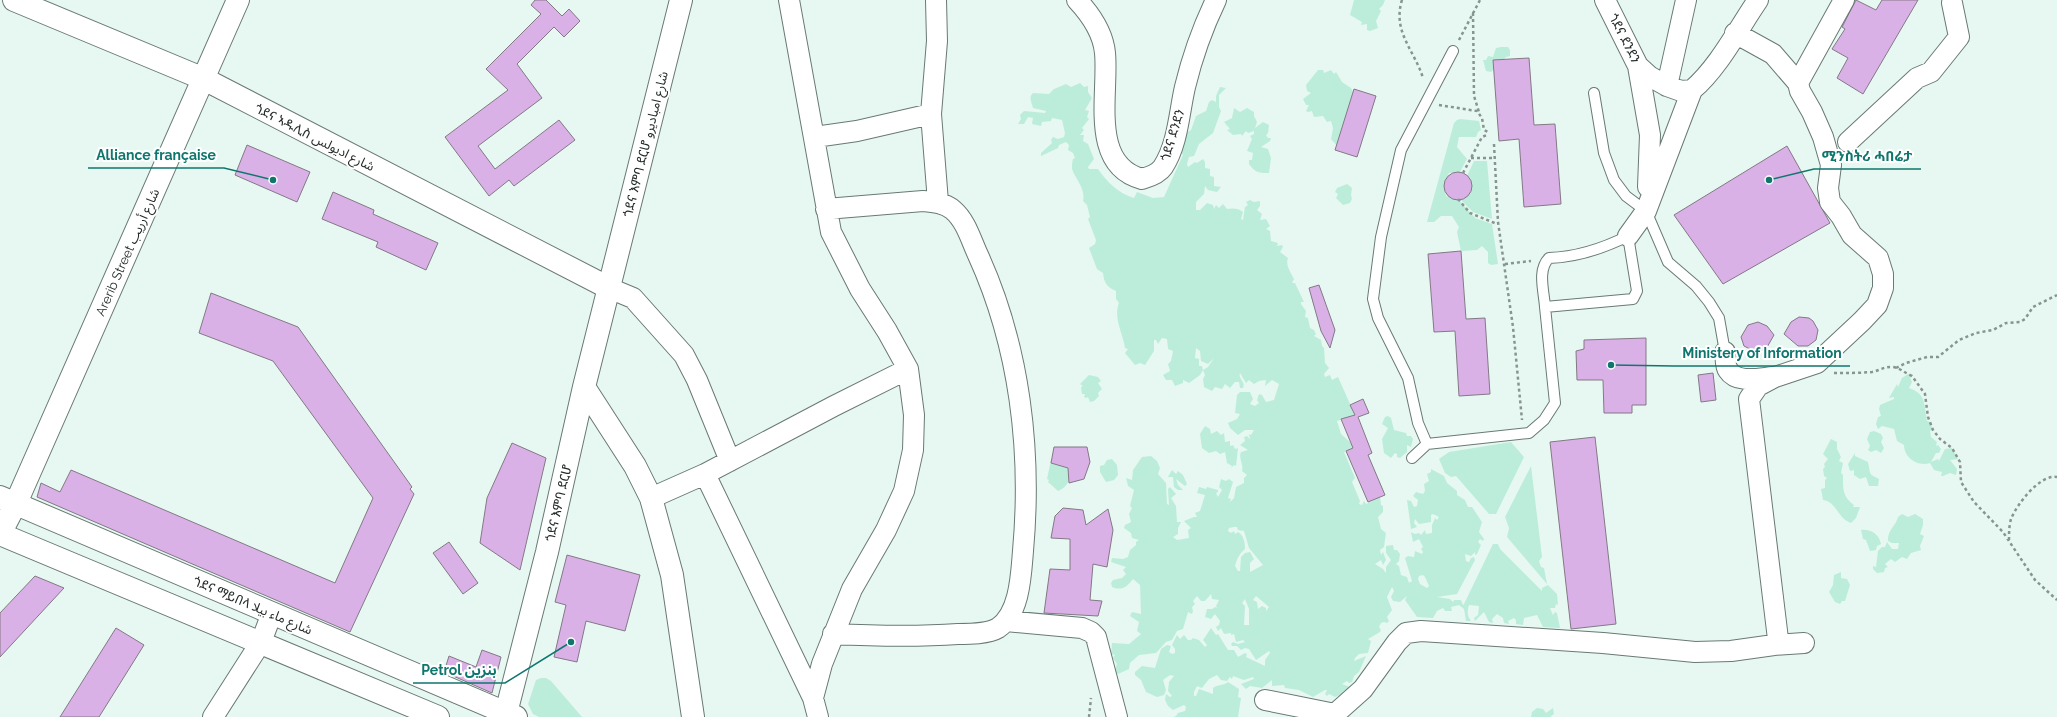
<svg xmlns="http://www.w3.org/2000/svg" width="2057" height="717" font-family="Raleway,'Noto Sans Arabic','Noto Sans Ethiopic',sans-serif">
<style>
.green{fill:#bceddb;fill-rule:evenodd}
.building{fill:#dab1e7;stroke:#837985}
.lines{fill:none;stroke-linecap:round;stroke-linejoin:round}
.service-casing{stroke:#697973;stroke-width:12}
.minor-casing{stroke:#697973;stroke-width:22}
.tertiary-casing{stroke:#697973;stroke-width:24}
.primary-casing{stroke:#697973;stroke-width:24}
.trunk-casing{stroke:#697973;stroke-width:24}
.path{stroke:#87948f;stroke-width:2.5;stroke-dasharray:3 3;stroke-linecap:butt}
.service{stroke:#fff;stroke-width:10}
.minor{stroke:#fff;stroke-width:20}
.tertiary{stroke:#fff;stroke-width:22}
.primary{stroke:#fff;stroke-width:22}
.trunk{stroke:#fff;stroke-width:22}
.labels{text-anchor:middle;stroke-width:4;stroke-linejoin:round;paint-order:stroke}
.street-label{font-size:13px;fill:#242b28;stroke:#fff}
.leader{fill:none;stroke:#0f766e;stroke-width:1.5}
.callout-dot{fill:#0f766e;stroke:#fff;stroke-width:1.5}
.callout-label{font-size:14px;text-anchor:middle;font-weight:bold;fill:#0f766e;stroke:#fff;stroke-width:4;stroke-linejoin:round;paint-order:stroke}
</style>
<rect width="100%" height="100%" fill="#e6f8f1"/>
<path class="green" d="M1354,0h31l-2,5 -4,4 2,2 -5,10 2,7 -8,3 -3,-1v-6l-6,1 1,-3 -12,-7z
M1501,47h7l2,3v6l-4,1 -15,15 -5,-1 -3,-11h3l2,-4 5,1 3,-9z
M1318,70h5l1,3 7,-3 3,4 2,-2 6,10 9,6 2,4 -16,54 -6,-7 2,-11 -2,-7 -4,1 -4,-6 -9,1 -2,-6 -4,1 -2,-1 3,-6h-3l-3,-6 8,-6 -4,-2 -1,-6z
M1080,83l4,4 4,-1v6l4,6 -7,12 4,1 -2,6 2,2 -7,9 2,2 -4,5h4l-1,6 5,3 6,15 -6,8 1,2h9c8,12 21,25 36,29l3,-6 16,6 11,-1 19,-42 -3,-4 6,-18 5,-3 5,-14 10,-5 3,-9 3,-2 4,2v-6l4,-9 6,1 -7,7v12l2,4 -8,22 -14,11 -5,12 -5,1 -2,7 1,3 7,-5 2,1 6,-4 2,3v6l5,1v7l4,1v9l7,1 -4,5 -9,-2 -3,-4 -1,8 -8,8v8h4l7,-7 6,2 1,4 2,-4 3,3 4,-4 4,5c5,-1 12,-1 16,3l-2,7 2,1 2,-13 3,-2 -2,-3 4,-2 4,2 6,-1v5l-3,4 5,4 -2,6 6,-1 4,7 -4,3 4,2 1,10 7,2 -1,3 5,-1 1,2 -3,5 8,6c-3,7 3,15 6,21l-2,4h3l9,19h-3v2l5,7 -1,6 3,1 2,10 4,2 2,4 -2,2 7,4 1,6 2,2 1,15 4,5 -5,6 1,3 5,-2 2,5 6,-3 17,38 -18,6 4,13 10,9 2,5 -9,4 11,26 -3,4 8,19 -1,3 3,1 2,-4 2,3 14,-7 1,8 2,1v6l-5,5 3,12 5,4 -2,14 -4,3 1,5 2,-3 3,8 -3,5 -2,-5 -6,4 8,5 3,4v-6l5,-7 -5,-7v-7l7,-1 1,5h3l3,4 -1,7 -3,3 3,2 2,9 6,2 2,6 3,-2 -7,-23 3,-2 6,1 1,-6 7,3 1,-2 -2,-3 2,-2 -4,-8 -6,3 -2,-10 4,2 4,-1 2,2 4,-5 1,4 6,-1v-8l3,-7 2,2 2,-3 -6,-3 -2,1v7l-12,2 -4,-5 -1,4 3,4 -6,2 -4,-29 4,1 3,6 3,-1 1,-6 -5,-4 3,-4 7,2 2,-3 -1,-7 5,-3 -2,-7 4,-2v-3l13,7 3,7 10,8v4l8,5 3,7h4l10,15 -3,10 5,7 -1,2 -3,-2 -2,3 3,3 -4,9 -2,1v-3l-4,4 -6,-2 1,7 3,1 2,-4 3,-1 1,3 -18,34 -20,3 13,2 3,3 1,-2h7l2,5 1,-1 29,-60h5l2,5 42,42v-3l6,-3 9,9 1,11 -2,-1 -1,4h-5l3,7 2,-3 2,1 3,15 -17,-1 -6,-12 -13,3 -1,7 -7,-1v-4l-2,-2 -6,3 1,3 -5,-1 -1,-5 -6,-4 -5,5 1,4 -4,-1 -5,-10 -9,9 -1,-3 4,-3 1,-9 -10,-1c-2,6 -2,11 2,16h-5l-2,-12 -5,-4 -8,2 1,4h-7l-2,-3 -6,3 -4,7 -16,-1 -12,-17 2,-4 -7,6 -7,-1 -2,-4 3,-6 -2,-4 -5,10 5,13 -5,7 2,4 -2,2 -3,-1 -3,1 -2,4 2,3 -1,2 -12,7 3,2 -3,12 -9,1 -4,4 -1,3 12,-5 -7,16 -5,4 -2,6 -3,1 -2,-2 -5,3 8,3 -3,5 -12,5 -6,-3 -2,2 -2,-2 2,-4h-2l-12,7 -14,-7 -14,-2 -1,-3 -12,1v-6l-10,8 -12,-2 -4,3 -5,-5 13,-5 -1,-2 -9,3 -11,-4 -1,3 -2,-2 -3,4 -6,-1 -4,-5 -8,4 -7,9 -5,-2 -3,6v4h2l3,-7 14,5v-6c5,-4 11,-2 15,-6l11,7 -1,8 3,1 -3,19h-65l3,-1 2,-3 7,-2 1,-4 -2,-2 -11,5 -5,-4 -3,-6 1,-6 4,3 2,-1 -4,-5 1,-9 5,-6 -4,-1 -7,5 3,10 -2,5 -7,2 -11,-5 -5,-12 -6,-5v-3l7,-6 13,2 6,-19 6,-4 4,1 -2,6 3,2 3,-1v-4l-3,-4 5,-10 3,4 4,-4 4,5h3l2,-2 6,2 6,7 2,-2 -4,-5 8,-12 5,7 2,-1 10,16h6l4,7 7,-4 2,1 -1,3 19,9v-6l5,-7 -1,-2 -13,9 -7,-11 -4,-1 -4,2 -4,-4h-5l-1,-2 2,-2 5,2 7,-2 -2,-2 -7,2 -2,-8 -3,1v-2l-7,1 -3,-6 -3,3 -2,-4 3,-2 1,-4 -5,-7 -4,5 -6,-2 2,-8h5l3,-2 2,1 -1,-2 3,-6 -7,-1 -1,-5 -6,7h-4l-4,-5 -4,5 2,3 -3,3 1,4 -1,3 -4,-2 -5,17 -6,2 -5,9 -6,2 -10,11 -17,2 -9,8 -1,6 -11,5 -4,-2 3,-8 -4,-6 2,-3 -4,-1 1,-11 17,1 12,-10 -4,-3 2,-9 -9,-6 2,-4 9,2 -1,-29 -7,-6c-6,8 -11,12 -21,8l-1,-4 2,-3 9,-2 4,-4 -3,-4 3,-3 -15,-5 1,-4 11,1 5,-2 2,-7 6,-5v-3l3,-2 -7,-2 -1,-5 -7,-5 1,-3 6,-3 -2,-8 3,-6 -2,-2 4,-16 -6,-4 -2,-8 6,2 1,-10 9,-13 9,-1 6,5 3,7 -2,6 8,9 1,21 2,1 -1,-16 2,-2 6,7 -5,4 5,8 1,16h4l-3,6v6l-5,3 4,3 12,-2 -1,-8 3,-2 -7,-7 10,-4h3l-2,-4 5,-2 5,-16 -8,-2 2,-6 7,2 1,-2 11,3v2l-2,1 2,4 4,-7 -3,-3 2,-8 5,2 3,-2 4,3 -5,16 3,1 -1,3 4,-4 2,-11 8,-4v-5l3,-3 -5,-4c2,-6 -4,-13 -1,-19l7,-2 -8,-5 5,-4 -1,-4 3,-1 3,3 -1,-5 2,1 3,-5h-9l-7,5 -8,-7 -2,-5 9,-4 3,-5 -5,-1 2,-18 3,-3h10l3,7 -3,5 5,2 4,-3 -2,-3 2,-6 3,1 4,7 8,-2 5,-16 -7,-4 -7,6 1,-6 -7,1 -5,3 -5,-4 -3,3 -6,-10c-2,6 6,9 3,15h-3l-1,-6h-4l-5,6 -5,-4 -3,5 -7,-2 -3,4 -8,-4 -1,-8 2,-4 -2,-5 -3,5 -11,8 -6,-3v3l-8,3 -3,-6h-6l-3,-5 7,-4 -2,-7 3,-3 2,-10 -5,-2 -1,-10 -5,-1 -4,6 -2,-4h-2v11l-9,14 -5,-2 -5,2 -10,-12 3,-4 -3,-1c-2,-15 -12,-30 -6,-45l-3,-4v-8c-9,-4 -12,-8 -13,-18l-6,-4 -8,-21 6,-4 1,-4 -8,-21 2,-2 -3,-12 -4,-4c3,-12 -7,-21 -11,-32 0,-3 0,-7 1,-10l2,-1 -2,-5 -5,-3 1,-5 -3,-3 -7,3 -1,3 -17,8v-3l11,-10 -1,-3 2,-3 5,2 6,-2 1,-4 -3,-13 -10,-2 -1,3 -9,1 -1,4 -9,-2 1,-6 -5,-1 -4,7h-6l3,-5 -1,-4 4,-4 21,2 1,-2 -13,-3c-1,-5 -5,-11 0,-15l16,1 5,-5 12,-5 5,3zM1196,348l4,3 1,10 7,3 6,-6 -6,9 -5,3 -1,-4h-3v-7l-4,-1zM1234,527h3l1,3 6,1 5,17 14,17 -13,7v-9l4,-4 -4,-7 -5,1 -4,4 -1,14h-2l-3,-5c2,-7 4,-12 10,-17 0,-7 -1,-13 -7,-17l-3,2 -1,-3 -3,2 -3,-2 1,-3zM1423,575l2,2 4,9 -2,2 -7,-4 -2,-5 1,-3zM1256,596l13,11 -3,4v-3l-4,-2 -4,3 -1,-7 -4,-2zM1245,599l4,10v16h-5l1,-19 -3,-3z
M1234,108l6,4 7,-4 7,4v4l3,6 -2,6 8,-6 6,3 -1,8 -2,2 2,3h3l-1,3 -9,6 7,2 3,9 -2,15c-12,0 -14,-1 -20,-9v-4h3l1,-7 -6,-2 5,-12 -2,-3 4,-2v-3l-6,2 -2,-2 -4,5 -1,-2 -8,1 -6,-5 3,-1 -6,-7 8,-4z
M1460,119l19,2 2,9 -3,2 -2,5h-17l-2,10 10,12 -7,13 -11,1 -5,11 2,12 12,3 17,19 17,6 6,40 -7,1 -3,-2v-11l-6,-6 -5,4 -16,1 -4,-19 2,-5 -7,-11h-11l-7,6h-7l27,-99 3,-3z
M1474,161h13l5,58 -19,-7 -13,-13 7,-2 5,-11 -2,-9 -3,-1z
M1347,184l5,4 -1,7 1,4 -2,4 -7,2 -7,-7 2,-4 -3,-2 2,-4z
M1908,374l4,2 -2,2 2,4 -3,6c18,6 15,18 18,33l3,1 3,8 -3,1 1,6 6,5 -1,4 2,-1 3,4 -2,4h-3l-5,9 7,-3 1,2 6,-12 7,-1 6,11 -8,1 7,9 -1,6 -6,-2 -7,3h-2l1,-4 -8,-2 -4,-7c-12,4 -26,-5 -26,-18l-7,-4 -3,-12 -12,-3 -4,3 -2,-5 2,-7 3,-1 -2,-7 1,-4 14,-6v-2l-5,1 8,-14 1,3 4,-9z
M1089,375l9,2 3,4 -3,2 4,6 -4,4 1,3 -5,5 -4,1 -2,-5 -2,1 -2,-1 1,-3h-3l-1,-7 2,-1 -3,-2z
M1388,416l3,2 3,12 12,3 1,3h4l2,3 -2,8 -4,-2v7l-7,6 -3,-1v-3l-2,-1 -4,5 -7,-5 -2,-14 6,-11 -6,-4 3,-7z
M1205,426l5,3 1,5 6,-3 4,4 3,-2 1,9 5,-1v5l3,-1 2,4 3,-1 -2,18 -2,-1 -3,3 1,-2 -5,-3 -2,-11 -5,2 -4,-3 -7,2 -7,-5 -2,-14z
M1874,431l7,3 2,4 -2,4 3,6 -3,5 -5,-3 -5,2 -3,-2 2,-4 -3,-7 3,-7z
M1831,439l6,3v7l4,8 -2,4 4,2 -2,10 2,2c0,13 -1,22 11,30l-1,2h7l-4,11 -5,5c-14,-5 -14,-21 -28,-23l-2,-11 4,-1v-8l2,-2 -3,-2 -1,-7 2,-2 -1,-3 4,-5 -5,-5z
M1511,442l13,15 -28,57h-7l-33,-38 -5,1 -6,-4 -6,-14 10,-7z
M1855,453v3l13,6c3,14 0,11 11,17l-1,7h-9l-3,-9 -6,2 -6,-4v-5l-4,1 -2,-7z
M1060,457l10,14 -2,1c3,9 -1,15 -10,19l-10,-9 1,-2 -2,-1 4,-19z
M1112,459l5,6 1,10 -4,5 -8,2 -6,-10v-6l4,-1 3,-5z
M1531,466l11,91 -3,4 2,6 3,1 3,16 -40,-47 2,-9 -4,-11z
M1172,470l4,4 2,-3 5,4 4,9 -2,2 -9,-7 2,6 5,5h-5l-4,-3 -1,-10h-5z
M1902,514l6,3 7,-3 8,5v6l-3,9 4,2 -4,10 1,4 -10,3 -4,6 -5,-2 -7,5 -4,-3 -6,5 3,3 -3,1 -1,4 -7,1 -4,-4v-3l3,1 2,-16 4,-4h3l2,-5 5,7h6l1,-6h-7l-4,-2c-1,-11 8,-15 10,-24z
M1861,530c10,-1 18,4 20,14l-4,2 -1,4 -6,1 -4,-11 -3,-1z
M1841,572v6l6,1 3,6 -5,16h-3l-2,3 -5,-2 -6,-10 4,-7 1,-10z
M541,678h5l5,3 31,36h-43l-6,-3 -5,-10 8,-24z
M1537,708l6,1 3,4 7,-5 1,6 -4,3h-19l1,-5z"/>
<path class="building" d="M535,0h11l16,16 7,-7 11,12 -16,16 -10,-10 -37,37 25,34 -64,48 17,23 64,-49 16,20 -61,46 -5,-6 -20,16 -44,-59 63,-47 -22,-21 55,-55 -10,-9z
M1856,0l20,10 6,-10h36l-55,94 -26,-16 11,-20 -16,-9 13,-20 -3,-2z
M1529,58l5,67 21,-1 6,80 -37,3 -5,-68 -20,2 -6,-81z
M1354,89l22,7 -19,61 -22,-7z
M247,145l63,27 -13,30 -62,-27z
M1787,146l43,77 -107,61 -49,-69z
M1444 186a14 14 0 1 1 28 0a14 14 0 1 1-28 0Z
M333,192l41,18 -1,4 65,29 -12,27 -50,-23 2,-5 -56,-23z
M1461,251l5,68 19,-1 5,76 -31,2 -4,-65 -21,1 -6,-78z
M1319,285l16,45 -5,18 -9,-17 -12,-43z
M211,293l87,34 114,160 -2,2 4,5 -64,138 -313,-135 4,-14 19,9 11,-22 264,113 38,-85 -100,-137 -74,-28z
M1799,317l10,1 4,3 5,9 -2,10 -8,6h-10l-14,-12 7,-12z
M1758,322l9,4 7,9 -8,14 -10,3 -12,-6 -3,-9 7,-12z
M1646,338v67h-14v8h-28l-1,-33h-26l-1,-29 8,-2v-9z
M1713,373l3,27 -15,2 -3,-27z
M1363,399l6,14 -11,4 14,36 -4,2 17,40 -17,7 -22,-51 7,-3 -12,-29 14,-4 -5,-10z
M1595,437l21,187 -45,5 -21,-187z
M512,443l34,15 -26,112 -40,-27 7,-45z
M1054,447h33l3,15 -6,17 -15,4 -1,-15 -17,-5z
M1063,508l20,2 3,15 22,-16 5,21 -6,37 -14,-3 -3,36 12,1 -4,15 -54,-3 6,-44 20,1v-31l-19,-1 4,-22z
M449,542l29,41 -15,11 -30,-41z
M567,555l73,20 -15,56 -39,-10 -9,41 -23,-5 12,-52 -11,-3z
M35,576l29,12 -64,69v-44z
M116,628l28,17 -45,72h-39z
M482,650l19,7 -9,36 -48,-21 5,-16 27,11z"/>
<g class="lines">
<defs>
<path id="service" d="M1594,93l10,60 10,27 12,16 20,15 22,51 28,24 13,16 10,16 6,34
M1427,444l-9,-21 -10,-45 -30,-60 -5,-19 8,-62 20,-87 52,-99
M1412,458l15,-14 102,-11 15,-13 11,-17 -10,-96 88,-8 4,-8 -9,-55c-26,13 -50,21 -79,22 -12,12 -5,33 -4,49"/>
<path id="minor" d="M789,0l42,232 29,57 27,42 21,38 6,46 -1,35 -9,41 -18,39 -34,59 -30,75 -9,34
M936,0l1,41 -6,73 7,88
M1077,0c14,15 26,32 28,53 4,40 -16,112 37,126 7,-2 17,-6 21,-12 15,-23 16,-54 22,-80 7,-29 18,-60 31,-87
M1605,0l33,66 11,10 18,10 14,5 11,-1
M1638,66l12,69 -2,52
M1798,83l46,-83
M1667,86l19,-86
M815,137l42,-6 74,-17
M1848,142l69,-64 14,-6 28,-35 -7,-34
M826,209l97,-8c11,1 22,2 30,9 13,11 18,30 25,45 42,92 54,196 45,296 -2,24 -3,62 -25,77 -10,6 -29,6 -40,6 -42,3 -83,2 -125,0
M1628,236l18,-25 46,-121c27,-23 46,-61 66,-90
M609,288l24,10 51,57 13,25 33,81
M1725,352c1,5 0,14 3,18 9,14 32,8 45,7
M705,474l108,224 5,19
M651,498l54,-24 129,-68 74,-37
M1006,621l76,7 9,4 5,5 21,80
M1774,645l30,-2
M1265,700l70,14 28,-25 34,-47 9,-9 15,-2 182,12 92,9 36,-1 43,-6 4,-6 -29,-240 9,-13 17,-9 42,-14 45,-42 15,-16 6,-17v-14l-5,-16 -26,-23 -11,-19 -11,-14 -2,-14 3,-23 -8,-28 -11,-25 -12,-21 -2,-8 -25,-29 -38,-21
M213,717l48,-75 11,-29"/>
<path id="tertiary" d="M14,0l190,79 405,209
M0,534l16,-31 222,-503"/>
<path id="primary" d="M584,387l51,79 16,32 21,77 21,142
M516,717l-10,-4 41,-161 37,-165 97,-387"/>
<path id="trunk" d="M0,497l506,216 -1,4
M0,534l438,183"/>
</defs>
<use href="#service" class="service-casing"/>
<use href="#minor" class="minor-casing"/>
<use href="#tertiary" class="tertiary-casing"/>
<use href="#primary" class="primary-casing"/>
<use href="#trunk" class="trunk-casing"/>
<path class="path" d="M1402,0c-10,32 13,51 21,78
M1473,13l1,83 5,16
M1459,40l21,-40
M1439,105l38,6 5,7 2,12 4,2
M1494,144l4,78 15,105 9,93
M1471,158h23
M1463,173l19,-36 5,-2
M1458,199l12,14 27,11
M1505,264l26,-3
M1896,368l10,-5 21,-6h11l21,-17 17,-7 17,-3 13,-7 14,-1 5,-3 8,-12 24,-12
M1834,373c13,0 26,0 38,-1 7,-1 12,-6 21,-5 7,1 12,6 19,9l13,18 3,23 5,13 7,9 12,9 8,14 1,20 13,20 29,30 32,48 22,20
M2009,540c0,-7 0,-14 2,-21 6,-15 29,-45 46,-42
M1089,717l2,-19"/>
<use href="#service" class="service"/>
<use href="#minor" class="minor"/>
<use href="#tertiary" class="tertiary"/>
<use href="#primary" class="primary"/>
<use href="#trunk" class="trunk"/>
</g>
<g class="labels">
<g class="street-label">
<text transform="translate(1625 38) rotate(63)" y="5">ጎደና ደንደን</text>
<text transform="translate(1172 135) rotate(-73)" y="5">ጎደና ደንደን</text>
<text transform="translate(315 137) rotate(27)" y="5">ጎደና ኣዱሊስ شارع اديولس</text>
<text transform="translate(645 144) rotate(-76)" y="5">ጎደና እምባ ደርሆ شارع امباديرو</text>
<text transform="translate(127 252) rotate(-66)" y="5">Arerib Street شارع أرريب</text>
<text transform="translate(558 503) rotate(-77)" y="5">ጎደና እምባ ደርሆ</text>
<text transform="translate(253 605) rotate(23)" y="5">ጎደና ማይበላ شارع ماء بيلا</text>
</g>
</g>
<path class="leader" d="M273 180L224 168H88M1769 180L1814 169H1921M1611 365L1674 366H1850M571 642L505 683H413"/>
<g class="callout-dot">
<circle cx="273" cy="180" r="4"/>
<circle cx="1769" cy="180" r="4"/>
<circle cx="1611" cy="365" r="4"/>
<circle cx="571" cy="642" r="4"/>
</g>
<g class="callout-label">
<text x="156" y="160">Alliance française</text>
<text x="1867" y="161">ሚንስትሪ ሓበሬታ</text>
<text x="1762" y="358">Ministery of Information</text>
<text x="459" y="675">Petrol بنزين</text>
</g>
</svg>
